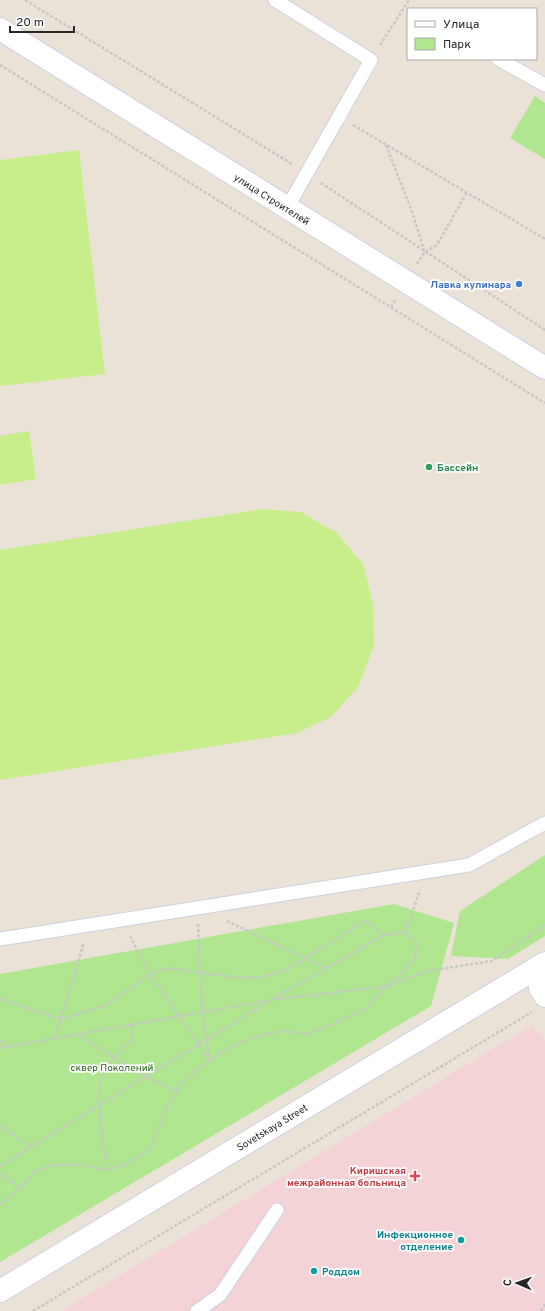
<svg xmlns="http://www.w3.org/2000/svg" width="545" height="1311" font-family="Overpass,sans-serif">
<style>
.medical{fill:#f3d3d6}
.green{fill:#afe68f}
.pitch{fill:#c7ee8a}
.lines{fill:none;stroke-linecap:round;stroke-linejoin:round}
.service-casing{stroke:#ccd1e2;stroke-width:15}
.minor-casing{stroke:#ccd1e2;stroke-width:24}
.tertiary-casing{stroke:#ccd1e2;stroke-width:24}
.path{stroke:#c7c7c7;stroke-width:2.5;stroke-dasharray:3 2;stroke-linecap:butt}
.service{stroke:#fff;stroke-width:13}
.minor{stroke:#fff;stroke-width:22}
.tertiary{stroke:#fff;stroke-width:22}
.shop-dot{fill:#3f7fe0;stroke:#fff;stroke-width:1.5}
.leisure-dot{fill:#2e9e5b;stroke:#fff;stroke-width:1.5}
.health-dot{fill:#e0444e;stroke:#fff;stroke-width:1.5}
.culture-dot{fill:#0f9aa8;stroke:#fff;stroke-width:1.5}
.labels{text-anchor:middle;stroke-width:3.5;stroke-linejoin:round;paint-order:stroke}
.street-label{font-size:10px;fill:#272727;stroke:#fff}
.shop-label{font-size:10px;font-weight:bold;fill:#366cbe;stroke:#fff;text-anchor:end}
.leisure-label{font-size:10px;font-weight:bold;fill:#27864d;stroke:#fff;text-anchor:start}
.park-label{font-size:10px;fill:#286715;stroke:#fff}
.health-label{font-size:10px;font-weight:bold;fill:#be3a42;stroke:#fff;text-anchor:end}
.culture-label{font-size:10px;font-weight:bold;fill:#0d838f;stroke:#fff;text-anchor:end}
</style>
<rect width="100%" height="100%" fill="#ebe2d7"/>
<path class="medical" d="M532,1025l13,15v271h-484z"/>
<path class="green" d="M535,96l10,7v56l-35,-21z
M545,855v81l-37,23 -57,-3 9,-45z
M394,904l60,19 -23,83 -431,256v-288z"/>
<path class="pitch" d="M79,150l26,224 -105,12v-226z
M29,431l7,48 -36,6v-49z
M262,509l39,3 36,21 26,31 10,40 1,41 -16,42 -27,30 -34,16 -297,47v-230z"/>
<g class="lines">
<defs>
<path id="service" d="M275,0l96,60 -84,148
M498,59l47,26
M0,939l469,-74 76,-42
M197,1311l23,-16 57,-85"/>
<path id="minor" d="M538,967l2,21 5,8"/>
<path id="tertiary" d="M0,29l545,339
M0,1291l545,-328"/>
</defs>
<use href="#service" class="service-casing"/>
<use href="#minor" class="minor-casing"/>
<use href="#tertiary" class="tertiary-casing"/>
<path class="path" d="M25,0l267,164
M380,45l29,-45
M0,65l545,338
M353,125l192,114
M386,145l27,69 11,37
M321,183l224,147
M417,264l8,-12 12,-7 30,-53
M391,307l5,-8
M227,921l99,47
M198,924l4,88 8,49
M405,933l15,-43
M130,936l20,38 59,86
M0,999l61,20 46,-14 43,-31 18,-6 70,10 25,-1 25,-8 77,-48 19,14
M76,1034l70,43 31,15
M55,1038l29,-96
M0,1041l5,5
M0,1048l271,-48 117,-14 27,-27 1,-16 -11,-10 -21,2 -113,65 -271,166
M0,1127l32,20
M107,1170c-2,-21 -13,-74 -6,-92 6,-15 19,-27 30,-38l2,-16
M0,1175l21,13
M0,1204l21,-16 13,-16 19,-7h28l26,5 22,-7 22,-15 16,-41 14,-23 19,-17 25,-17 26,-12 31,-7 27,3 55,-24 24,-24 39,-15 65,-10 53,-36
M33,1311l499,-299
M541,1311l4,-7"/>
<use href="#service" class="service"/>
<use href="#minor" class="minor"/>
<use href="#tertiary" class="tertiary"/>
</g>
<circle class="shop-dot" cx="519" cy="284" r="4"/>
<circle class="leisure-dot" cx="429" cy="467" r="4"/>
<path class="health-dot" d="M413 1170h4v4h4v4h-4v4h-4v-4h-4v-4h4z"/>
<g class="culture-dot">
<circle cx="461" cy="1240" r="4"/>
<circle cx="314" cy="1271" r="4"/>
</g>
<g class="labels">
<g class="street-label">
<text transform="translate(272 199) rotate(32)" y="4">улица Строителей</text>
<text transform="translate(272 1127) rotate(-31)" y="4">Sovetskaya Street</text>
</g>
<g class="shop-label">
<text x="511" y="288">Лавка кулинара</text>
</g>
<g class="leisure-label">
<text x="437" y="471">Бассейн</text>
</g>
<g class="park-label">
<text x="112" y="1071">сквер Поколений</text>
</g>
<g class="health-label">
<text x="406" y="1174">Киришская<tspan x="406" dy="12">межрайонная больница</tspan></text>
</g>
<g class="culture-label">
<text x="453" y="1238">Инфекционное<tspan x="453" dy="12">отделение</tspan></text>
<text x="322" y="1275" text-anchor="start">Роддом</text>
</g>
</g>
<rect x="407" y="8" width="130" height="52" fill="#ffffff" stroke="#a9a9a9"/>
<rect x="415" y="21" width="20" height="6" fill="#ffffff" stroke="#a9a9a9"/>
<text x="443" y="28" font-size="12" fill="#272727">Улица</text>
<rect x="415" y="38" width="20" height="12" fill="#afe68f" stroke="#a9a9a9"/>
<text x="443" y="48" font-size="12" fill="#272727">Парк</text>
<g transform="translate(517 1283) rotate(272)" stroke="#ffffff" stroke-width="3" paint-order="stroke">
<path d="M0-3L7 15L0 10L-7 15Z" fill="#272727"/>
<text y="-6" font-size="11" font-weight="bold" text-anchor="middle" fill="#272727">С</text>
</g>
<path d="M10 26v6h64v-6" fill="none" stroke="#272727" stroke-width="2"/>
<text x="16" y="26" font-size="12" fill="#272727" stroke="#ffffff" stroke-width="3" paint-order="stroke">20 m</text>
</svg>
